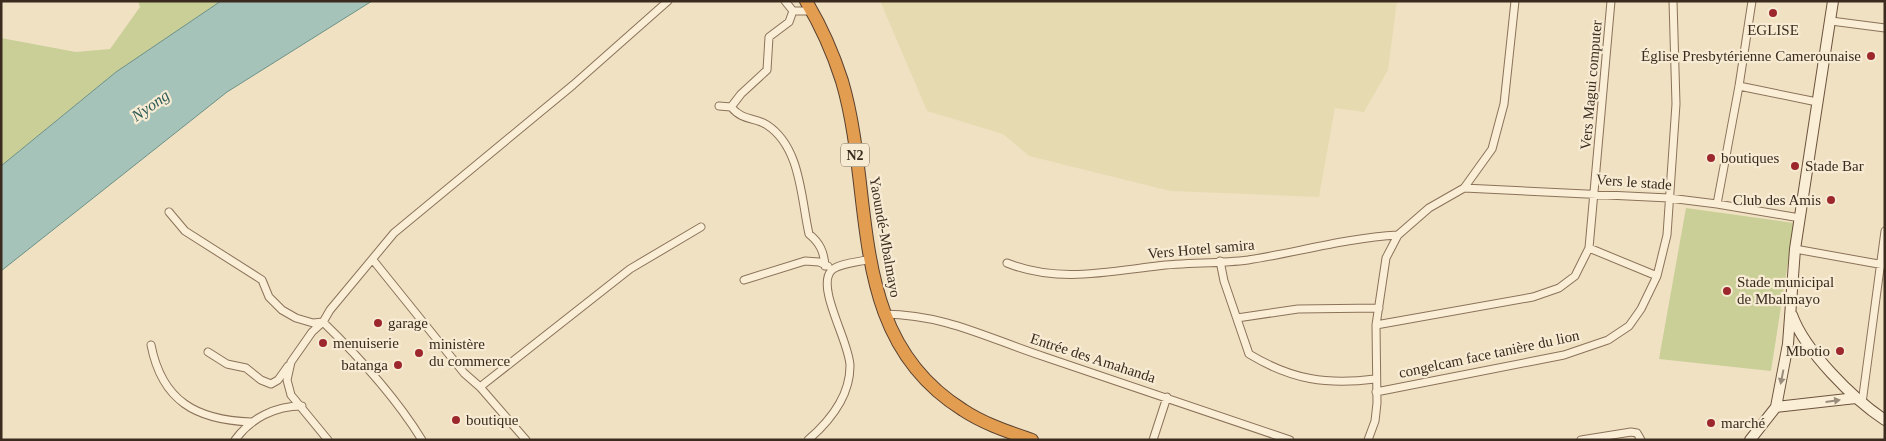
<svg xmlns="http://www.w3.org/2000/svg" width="1886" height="441" font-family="'Times New Roman',serif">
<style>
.farmland{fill:#e6dbb0}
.green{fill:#cacf97}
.water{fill:#a6c3b9;stroke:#6c9187}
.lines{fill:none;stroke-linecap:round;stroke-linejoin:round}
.street-casing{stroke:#8b7259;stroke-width:9}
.secondary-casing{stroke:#6d533c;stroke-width:12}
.highway-casing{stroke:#59402e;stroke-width:14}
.street{stroke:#faeed7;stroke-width:7}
.secondary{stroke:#faeed7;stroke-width:10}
.highway{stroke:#e29d51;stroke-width:12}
.oneway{fill:#9a8c7a}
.poi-dot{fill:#9c272c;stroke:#f7ebd3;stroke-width:2}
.labels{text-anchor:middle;stroke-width:4.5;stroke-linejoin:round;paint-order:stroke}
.shield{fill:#f7ebd3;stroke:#736554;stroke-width:1}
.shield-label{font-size:14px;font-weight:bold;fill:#3a2b1e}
.poi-label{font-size:15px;fill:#3a2b1e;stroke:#f7ebd3;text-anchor:start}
.street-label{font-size:15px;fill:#3a2b1e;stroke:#f7ebd3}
.water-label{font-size:16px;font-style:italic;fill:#2d5b56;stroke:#f7ebd3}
</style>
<rect width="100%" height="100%" fill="#f0e1c3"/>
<path class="farmland" d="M880,1h517l-9,69 -24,42 -29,-4 -16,89 -149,-6 -141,-35 -26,-22 -76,-23z"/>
<path class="green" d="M138,1h83l-105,71 -115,94v-128l75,14 34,-3 30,-42z
M1686,208l108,15 -23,148 -112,-12z"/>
<path class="water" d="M221,1h151l-145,91 -226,179v-105l115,-94z"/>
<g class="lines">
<defs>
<path id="street" d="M785,1l8,10h19
M1611,1l-22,247 68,28
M1831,21l54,7
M1739,86l78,16
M719,106l12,1 10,-13 26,-24 2,-33 20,-15 4,-11
M731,107c13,15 22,9 36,18 34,22 34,74 42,109 11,9 15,18 16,32
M1464,188l205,10 48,6 83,14
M1717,204l22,-118 13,-85
M169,212l16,19 77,49 7,17 13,13 14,8 17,5 10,-1c37,36 72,74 99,118
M1795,249l89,16
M373,260l91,113 16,14 46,53
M1220,261l4,20 25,73c43,26 78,31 126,25
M1007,263c49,20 100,9 150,3 30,-4 61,-2 91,-6 50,-8 99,-22 150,-25
M744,280l61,-19 14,1 9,4
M884,314c63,1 103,24 161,43 82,28 164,55 245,83
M1237,318l61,-9 81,-1
M1376,325l157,-28 26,-9 16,-12 14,-28
M151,345c11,56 45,75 100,77
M208,352l19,12 19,4 15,12 10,4 7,-4 10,-14
M480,387l150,-118 71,-42
M1376,392l188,-37 44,-15 21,-14 12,-17 16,-33 10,-41 9,-131 -3,-103
M1862,403l23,-172
M235,440c16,-22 40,-34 67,-34
M328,440l-37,-45 -4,-15 4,-18 21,-30 11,-10 7,-12 64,-77 179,-148 95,-84
M808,440c22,-19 42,-43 42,-74 0,-23 -34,-78 -19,-95 7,-8 29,-9 40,-12
M1153,440l14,-43
M1368,440l7,-19 2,-18 -1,-78 10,-67 12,-23 31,-27 35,-20 28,-39 12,-45 11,-103
M1581,440l50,-8 6,1 4,7"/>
<path id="secondary" d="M1792,315c13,36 61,84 93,105
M1776,407l80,-9
M1750,440l26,-33 12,-63 7,-95 38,-248"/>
<path id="highway" d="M806,1c15,25 27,52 36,80 34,115 2,255 121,329 21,14 46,22 69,30"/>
</defs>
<use href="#street" class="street-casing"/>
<use href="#secondary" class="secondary-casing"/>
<use href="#highway" class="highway-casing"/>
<use href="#street" class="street"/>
<use href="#secondary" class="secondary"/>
<use href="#highway" class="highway"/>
</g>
<defs><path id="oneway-solid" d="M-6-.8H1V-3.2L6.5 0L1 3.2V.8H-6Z" transform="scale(1.25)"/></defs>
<g class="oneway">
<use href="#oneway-solid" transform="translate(1782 377) rotate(101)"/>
<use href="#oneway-solid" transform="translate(1833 401) rotate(-8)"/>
</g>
<g class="poi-dot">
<circle cx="1773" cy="13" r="5"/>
<circle cx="1871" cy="56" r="5"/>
<circle cx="1711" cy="158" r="5"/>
<circle cx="1795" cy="166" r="5"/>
<circle cx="1831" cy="200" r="5"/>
<circle cx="1727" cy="291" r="5"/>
<circle cx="378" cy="323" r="5"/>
<circle cx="323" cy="343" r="5"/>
<circle cx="1840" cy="351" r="5"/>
<circle cx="419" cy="353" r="5"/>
<circle cx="398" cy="365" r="5"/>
<circle cx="456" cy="420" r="5"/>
<circle cx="1711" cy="423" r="5"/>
</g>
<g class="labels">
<rect class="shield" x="841" y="143.5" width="28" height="23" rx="4"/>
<g class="shield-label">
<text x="855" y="160">N2</text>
</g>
<g class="poi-label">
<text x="1773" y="35" text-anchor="middle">EGLISE</text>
<text x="1861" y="61" text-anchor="end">Église Presbytérienne Camerounaise</text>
<text x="1721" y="163">boutiques</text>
<text x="1805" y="171">Stade Bar</text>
<text x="1821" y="205" text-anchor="end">Club des Amis</text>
<text x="1737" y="287">Stade municipal<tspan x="1737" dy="17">de Mbalmayo</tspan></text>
<text x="388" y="328">garage</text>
<text x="333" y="348">menuiserie</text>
<text x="429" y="349">ministère<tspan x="429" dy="17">du commerce</tspan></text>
<text x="1830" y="356" text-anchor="end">Mbotio</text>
<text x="388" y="370" text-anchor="end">batanga</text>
<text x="466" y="425">boutique</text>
<text x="1721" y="428">marché</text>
</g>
<g class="street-label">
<text transform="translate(1591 85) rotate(-85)" y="5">Vers Magui computer</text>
<text transform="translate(1634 182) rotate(4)" y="5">Vers le stade</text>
<text transform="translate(885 237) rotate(80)" y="5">Yaoundé-Mbalmayo</text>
<text transform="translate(1201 249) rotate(-5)" y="5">Vers Hotel samira</text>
<text transform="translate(1489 354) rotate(-12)" y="5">congelcam face tanière du lion</text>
<text transform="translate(1093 358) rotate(18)" y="5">Entrée des Amahanda</text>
</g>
<g class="water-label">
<text transform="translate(150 105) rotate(-35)" y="6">Nyong</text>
</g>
</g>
<rect width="1886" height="441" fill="none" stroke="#3a2b1e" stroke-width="5"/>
</svg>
